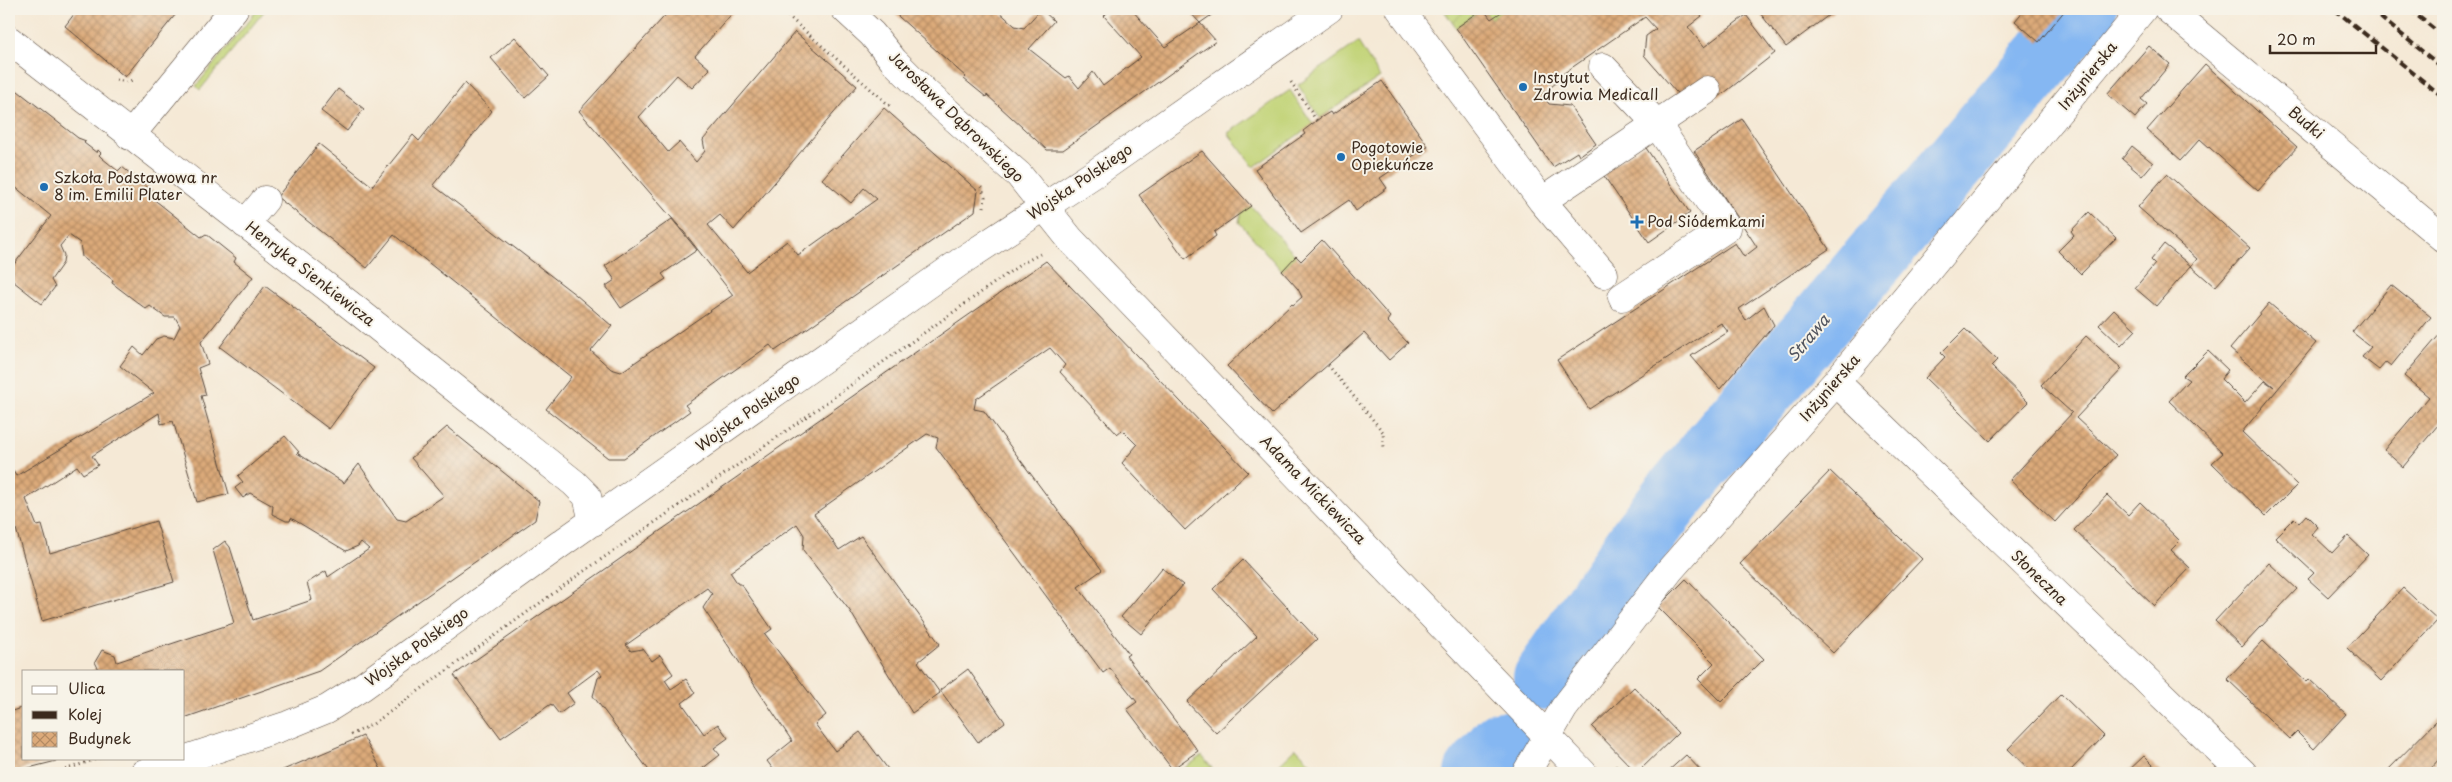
<svg xmlns="http://www.w3.org/2000/svg" width="2452" height="782" font-family="'Playpen Sans',sans-serif">
<style>
.grass{fill:#c1d376;stroke:#7e7e4a}
.garden{fill:url(#garden-furrows);stroke:#7e7e4a}
.lines{fill:none;stroke-linecap:round;stroke-linejoin:round}
.river{stroke:#85b7f2;stroke-width:64}
.building{fill:url(#building-cross-hatch)}
.minor-casing{stroke:#57473a;stroke-width:29}
.path{stroke:#57473a;stroke-width:3;stroke-dasharray:1 4;stroke-linecap:butt}
.minor{stroke:#fff;stroke-width:28}
.rail{stroke:#3b2a1e;stroke-width:4;stroke-dasharray:8 4;stroke-linecap:butt}
.poi-dot{fill:#1f6fb2;stroke:#f7f3e8;stroke-width:2}
.labels{text-anchor:middle;stroke-width:4;stroke-linejoin:round;paint-order:stroke}
.street-label{font-size:15px;fill:#3b2a1e;stroke:#f7f3e8}
.poi-label{font-size:15px;fill:#3b2a1e;stroke:#f7f3e8;text-anchor:start}
.water-label{font-size:16px;font-style:italic;fill:#51545e;stroke:#f7f3e8}
</style>
<defs>
<pattern id="garden-furrows" width="10" height="10" patternUnits="userSpaceOnUse" patternTransform="scale(1.25)"><rect width="10" height="10" fill="#c1d376"/><path d="M-1 1l2-2M0 10L10 0M9 11l2-2" fill="none" stroke="#a7b566"/></pattern>
<pattern id="building-cross-hatch" width="8" height="8" patternUnits="userSpaceOnUse" patternTransform="scale(1.25)"><rect width="8" height="8" fill="#dcaa7a"/><path d="M0 0l8 8M0 8l8-8" fill="none" stroke="#b48b63"/></pattern>
</defs>
<rect width="100%" height="100%" fill="#f7f3e8"/>
<filter id="ink" filterUnits="userSpaceOnUse"><feTurbulence type="fractalNoise" baseFrequency=".02" numOctaves="2"/><feDisplacementMap in="SourceGraphic" scale="10" xChannelSelector="R" yChannelSelector="G"/><feConvolveMatrix kernelMatrix="1 2 1 2 8 2 1 2 1" color-interpolation-filters="sRGB"/></filter>
<filter id="wash" filterUnits="userSpaceOnUse"><feTurbulence type="fractalNoise" baseFrequency=".0096" numOctaves="4" result="noise"/><feDisplacementMap in="SourceGraphic" scale="20" xChannelSelector="R" yChannelSelector="G"/><feGaussianBlur stdDeviation="1.12" result="paint"/><feColorMatrix in="noise" values="0 0 0 0 0 0 0 0 0 0 0 0 0 0 0 0 0 1.4 0 .05"/><feComposite in="paint" operator="in"/></filter>
<g filter="url(#wash)">
<rect width="100%" height="100%" fill="#f5e9d6"/>
<path class="grass" d="M258,9h8l-66,81 -4,-4z
M1358,42l22,35 -60,41 -22,-33z
M1290,90l23,34 -59,43 -26,-34z
M1251,206l45,50 -14,15 -43,-49 2,-9z
M1296,748l24,25h-50z
M1202,756l14,17h-39z"/>
<path class="garden" d="M1443,9h63l-15,10 -8,-10 -27,19z"/>
<g class="lines">
<path class="river" d="M1545,678l97,-141 29,-38 414,-490
M1476,773l25,-30"/>
</g>
<g id="blocks">
<path class="building" d="M78,9h102l-55,68 -60,-51z
M671,9h65l-41,47 15,13 -18,19 -15,-13 -38,42 29,35 11,-10 17,20 9,-11 -2,-11 92,-108 62,54 -123,144 -14,-15 -12,10 39,47 40,-31 11,14 79,-56 -13,-11 -13,15 -29,-24 62,-71 94,83 -3,20 -200,140 -5,-6 -85,60 5,6 -66,47h-16l-62,-49 25,-32 -177,-142 -27,33 -90,-71 42,-53 53,42 41,-51 6,6 46,-58 27,28 -59,74 143,110 36,31 -21,25 20,18 10,3 112,-77 -49,-63 -105,-121z
M890,9h106l19,17 9,2 17,-19 13,12 -25,28 37,29 3,-2 10,12 14,-16 10,14 38,-29 -37,-41 7,-7h20l34,38 35,-24 16,18 -153,109h-16l-60,-55 -1,2 -22,-18 2,-2z
M1187,9h33l-20,14z
M1483,9l8,10 15,-10h190l6,7 -14,11 16,20 42,-32 29,38 -56,44 -14,-13 -23,15 -38,-44 2,-19 10,-7 -11,-12 -91,63 2,3 -14,11 7,10 21,2 26,38 -17,12 -2,-4 -24,15 -97,-139z
M1757,9h80l-51,38z
M2025,9h41l-27,33 -24,-21z
M515,37l34,39 -24,22 -34,-40z
M2149,46l21,18 -29,35 6,5 -12,14 -28,-24z
M2205,64l92,83 -39,44 -58,-52 -19,21 -34,-30z
M1382,81l46,65 -48,32 7,10 -31,23 -7,-11 -48,33 -46,-64 50,-35 -2,-3 17,-13 10,-6 2,3z
M9,84l69,54 8,3 -2,2 13,10 1,-3 3,3 -2,2 3,3 16,13 4,-4 33,26 -4,4 50,40 5,-3 30,24 -2,4 19,15 -52,65 7,22 -10,4 8,27 -5,1 28,98 -32,8 -24,-81 -12,3 -2,-11 -67,43 6,9 -15,9 -6,-8 -51,33 11,27 5,-1 8,28 106,-32 18,61 -132,39 -33,-117v-40l7,12 138,-83 -34,-27 14,-19 9,8 13,-16 8,-3 10,2 6,-12 -5,-9h-10l-15,-11 -4,3 -34,-26 1,-3 -31,-23 -2,-14 -11,-8 -9,11 4,9 -1,8 -12,17 4,7 -13,17 -33,-26v-7l42,-55 -42,-34z
M338,89l26,20 -17,22 -26,-20z
M1742,119l87,130 -90,60 7,11 18,-14 10,19 -54,64 -29,-33 37,-24 -7,-9 -132,86 -32,-49 178,-117 9,14 13,-10 -63,-96z
M1644,145l46,68 -41,29 -47,-69z
M2132,146l21,17 -11,13 -20,-17z
M1202,151l49,55 -37,26 2,4 -31,23 -46,-64z
M2167,174l83,74 -35,39 -24,-21 6,-7 -59,-52z
M2089,212l27,26 -35,36 -23,-23 16,-16 -3,-4z
M672,219l25,31 -35,24 4,5 -45,29 -15,-22 9,-6 -10,-14z
M1322,240l68,77 -3,4 21,22 -19,17 -25,-27 -92,81 -45,-48 65,-62 1,1 9,-8 -4,-8 -16,-18 14,-15 5,5z
M2164,244l27,22 -35,40 -21,-18 20,-24 -4,-4z
M1046,261l202,211 -63,58 -63,-67 15,-18 -15,-15 -5,4 -57,-62 5,-7 -15,-17 -74,51 -2,10 10,2 118,159 -24,17 51,67 -3,2 72,95 -26,18 -45,-60 10,-7 -27,-34 -7,5 -167,-226 2,-9 -11,-4 -113,80 25,36 22,-14 79,108 -22,18 22,31 -28,20 -62,-102 -47,-61 1,-15 -7,-11 -67,48 8,12h3l31,45 -7,5 61,81 -11,9 20,27 25,-19 31,41h-115l-9,-12 25,-20 -89,-133 9,-14 -5,-6 -81,57 5,6 12,-2 9,12 8,-6 13,19 -8,6 6,9 15,-10 9,14 -13,10 22,31 14,-10 10,14 -14,10 6,7 -22,17 1,1h-48l-58,-77 5,-18 4,-3 -4,-5 -31,23 7,10 -15,11 -8,-10 -50,34 -47,-63z
M2391,285l40,32 -40,49 -5,-4 -7,8 -17,-13 9,-10 -19,-15z
M265,286l109,82 -45,61 -109,-82z
M2269,303l47,40 -74,89 55,53 -31,31 -54,-53 11,-10 -54,-52 20,-21 -6,-4 25,-25 20,19 -7,9 24,24 20,-22 9,6 -44,-38z
M2114,309l22,21 -15,16 -22,-21z
M1965,329l32,31 -6,6 37,36 -38,39 -65,-63 20,-21 -4,-4z
M2441,333l2,2v84l-40,48 -19,-17 45,-53 -25,-21z
M2086,336l36,33 -46,49 40,37 -61,67 -45,-42 62,-67 -31,-28z
M447,427l92,74 -4,19 -216,151 -135,47v-47h-93l7,-3 -3,-6 7,-12 13,5 2,7 117,-39 -21,-73 12,-9 5,6 23,73 59,-20 -5,-17 19,-12 2,6 41,-28 -8,-7 -3,4 -12,5 -55,-33 -1,3h-4l-14,-7 1,-8 -23,-13 -7,5 -8,-10 8,-6 -5,-6 47,-40 14,16 -2,1 47,30 15,-19 38,55 9,2 38,-25 -33,-38z
M1830,471l92,88 -89,94 -93,-89z
M2107,495l21,20 12,-13 40,39 -9,9 19,18 -36,38 -80,-76z
M2306,515l12,12 -6,7 20,19 16,-17 20,19 -40,42 -20,-18 6,-6 -39,-36 19,-19 5,5z
M1243,560l74,79 -101,94 -29,-31 70,-66 -44,-47z
M2269,563l28,26 -55,58 -27,-26z
M1162,568l21,17 -42,49 -20,-17z
M1686,579l78,80 -43,43 -23,-23 16,-16 -56,-56z
M2403,588l35,32 -57,61 -34,-33z
M2263,641l43,41 3,-3 37,35 -32,35 -17,-17 -7,7 -63,-60z
M968,669l37,53 -27,20 -38,-52z
M1634,687l44,46 -41,40 -45,-46z
M2061,694l43,42 -36,37h-35l-25,-24z
M24,707v51l40,1 -55,14v-61z
M2443,714v42l-16,17h-42z
M363,736l20,37h-107z
M1686,755l17,18h-37z
M2144,756l17,17h-35z"/>
</g>
</g>
<g filter="url(#ink)">
<use href="#blocks" fill-opacity="0" stroke="#57473a" stroke-width="1"/>
<g class="lines">
<defs>
<path id="minor" d="M845,9l27,25 22,27 31,31 94,83 51,64 513,534
M1400,9l142,192 62,73
M2168,9l275,229
M9,40l345,268 220,175 13,13 6,26
M1603,67l53,56 71,105 -105,69
M130,136l104,-127
M1542,201l165,-111
M245,224l20,-24
M1836,382l407,391
M144,773l144,-48 39,-16 35,-22 197,-142 404,-285 134,-88 232,-163
M1526,773l38,-65 106,-138 166,-188 307,-373"/>
</defs>
<use href="#minor" class="minor-casing"/>
<path class="path" d="M780,9l110,97
M116,80l12,2 4,-2
M1291,82l26,39
M981,187l4,10 -1,10
M1328,365l55,67 1,16
M351,735l22,-11 207,-150 178,-123 263,-187 19,-10
M1615,766l7,7
M56,773l43,-15"/>
<use href="#minor" class="minor"/>
<path class="rail" d="M2334,9l109,88
M2370,9l73,59
M2409,9l34,27"/>
</g>
</g>
<g class="poi-dot">
<circle cx="1523" cy="87" r="5"/>
<circle cx="1341" cy="157" r="5"/>
<circle cx="44" cy="187" r="5"/>
<path d="M1634.5 214.5h5v5h5v5h-5v5h-5v-5h-5v-5h5z"/>
</g>
<g class="labels">
<g class="street-label">
<text transform="translate(2088 76) rotate(-51)" y="5">Inżynierska</text>
<text transform="translate(956 117) rotate(44)" y="5">Jarosława Dąbrowskiego</text>
<text transform="translate(2306 123) rotate(40)" y="5">Budki</text>
<text transform="translate(1080 182) rotate(-34)" y="5">Wojska Polskiego</text>
<text transform="translate(310 274) rotate(38)" y="5">Henryka Sienkiewicza</text>
<text transform="translate(1830 388) rotate(-49)" y="5">Inżynierska</text>
<text transform="translate(748 413) rotate(-35)" y="5">Wojska Polskiego</text>
<text transform="translate(1313 490) rotate(46)" y="5">Adama Mickiewicza</text>
<text transform="translate(2039 578) rotate(44)" y="5">Słoneczna</text>
<text transform="translate(417 647) rotate(-36)" y="5">Wojska Polskiego</text>
</g>
<g class="poi-label">
<text x="1533" y="83">Instytut<tspan x="1533" dy="17">Zdrowia Medicall</tspan></text>
<text x="1351" y="153">Pogotowie<tspan x="1351" dy="17">Opiekuńcze</tspan></text>
<text x="54" y="183">Szkoła Podstawowa nr<tspan x="54" dy="17">8 im. Emilii Plater</tspan></text>
<text x="1647" y="227">Pod Siódemkami</text>
</g>
<g class="water-label">
<text transform="translate(1808 338) rotate(-50)" y="6">Strawa</text>
</g>
</g>
<rect width="2452" height="782" fill="none" stroke="#f7f3e8" stroke-width="30"/>
<rect x="22" y="670" width="162" height="90" fill="#f7f3e8" stroke="#aca397"/>
<rect x="32" y="686" width="25" height="8" fill="#ffffff" stroke="#aca397"/>
<text x="68" y="694" font-size="15" fill="#3b2a1e">Ulica</text>
<rect x="32" y="711" width="25" height="8" fill="#3b2a1e" stroke="#aca397"/>
<text x="68" y="720" font-size="15" fill="#3b2a1e">Kolej</text>
<rect x="32" y="732" width="25" height="15" fill="url(#building-cross-hatch)" stroke="#aca397"/>
<text x="68" y="744" font-size="15" fill="#3b2a1e">Budynek</text>
<path d="M2270 45v8h106v-8" fill="none" stroke="#3b2a1e" stroke-width="2.5"/>
<text x="2277" y="45" font-size="15" fill="#3b2a1e" stroke="#f7f3e8" stroke-width="4" paint-order="stroke">20 m</text>
</svg>
